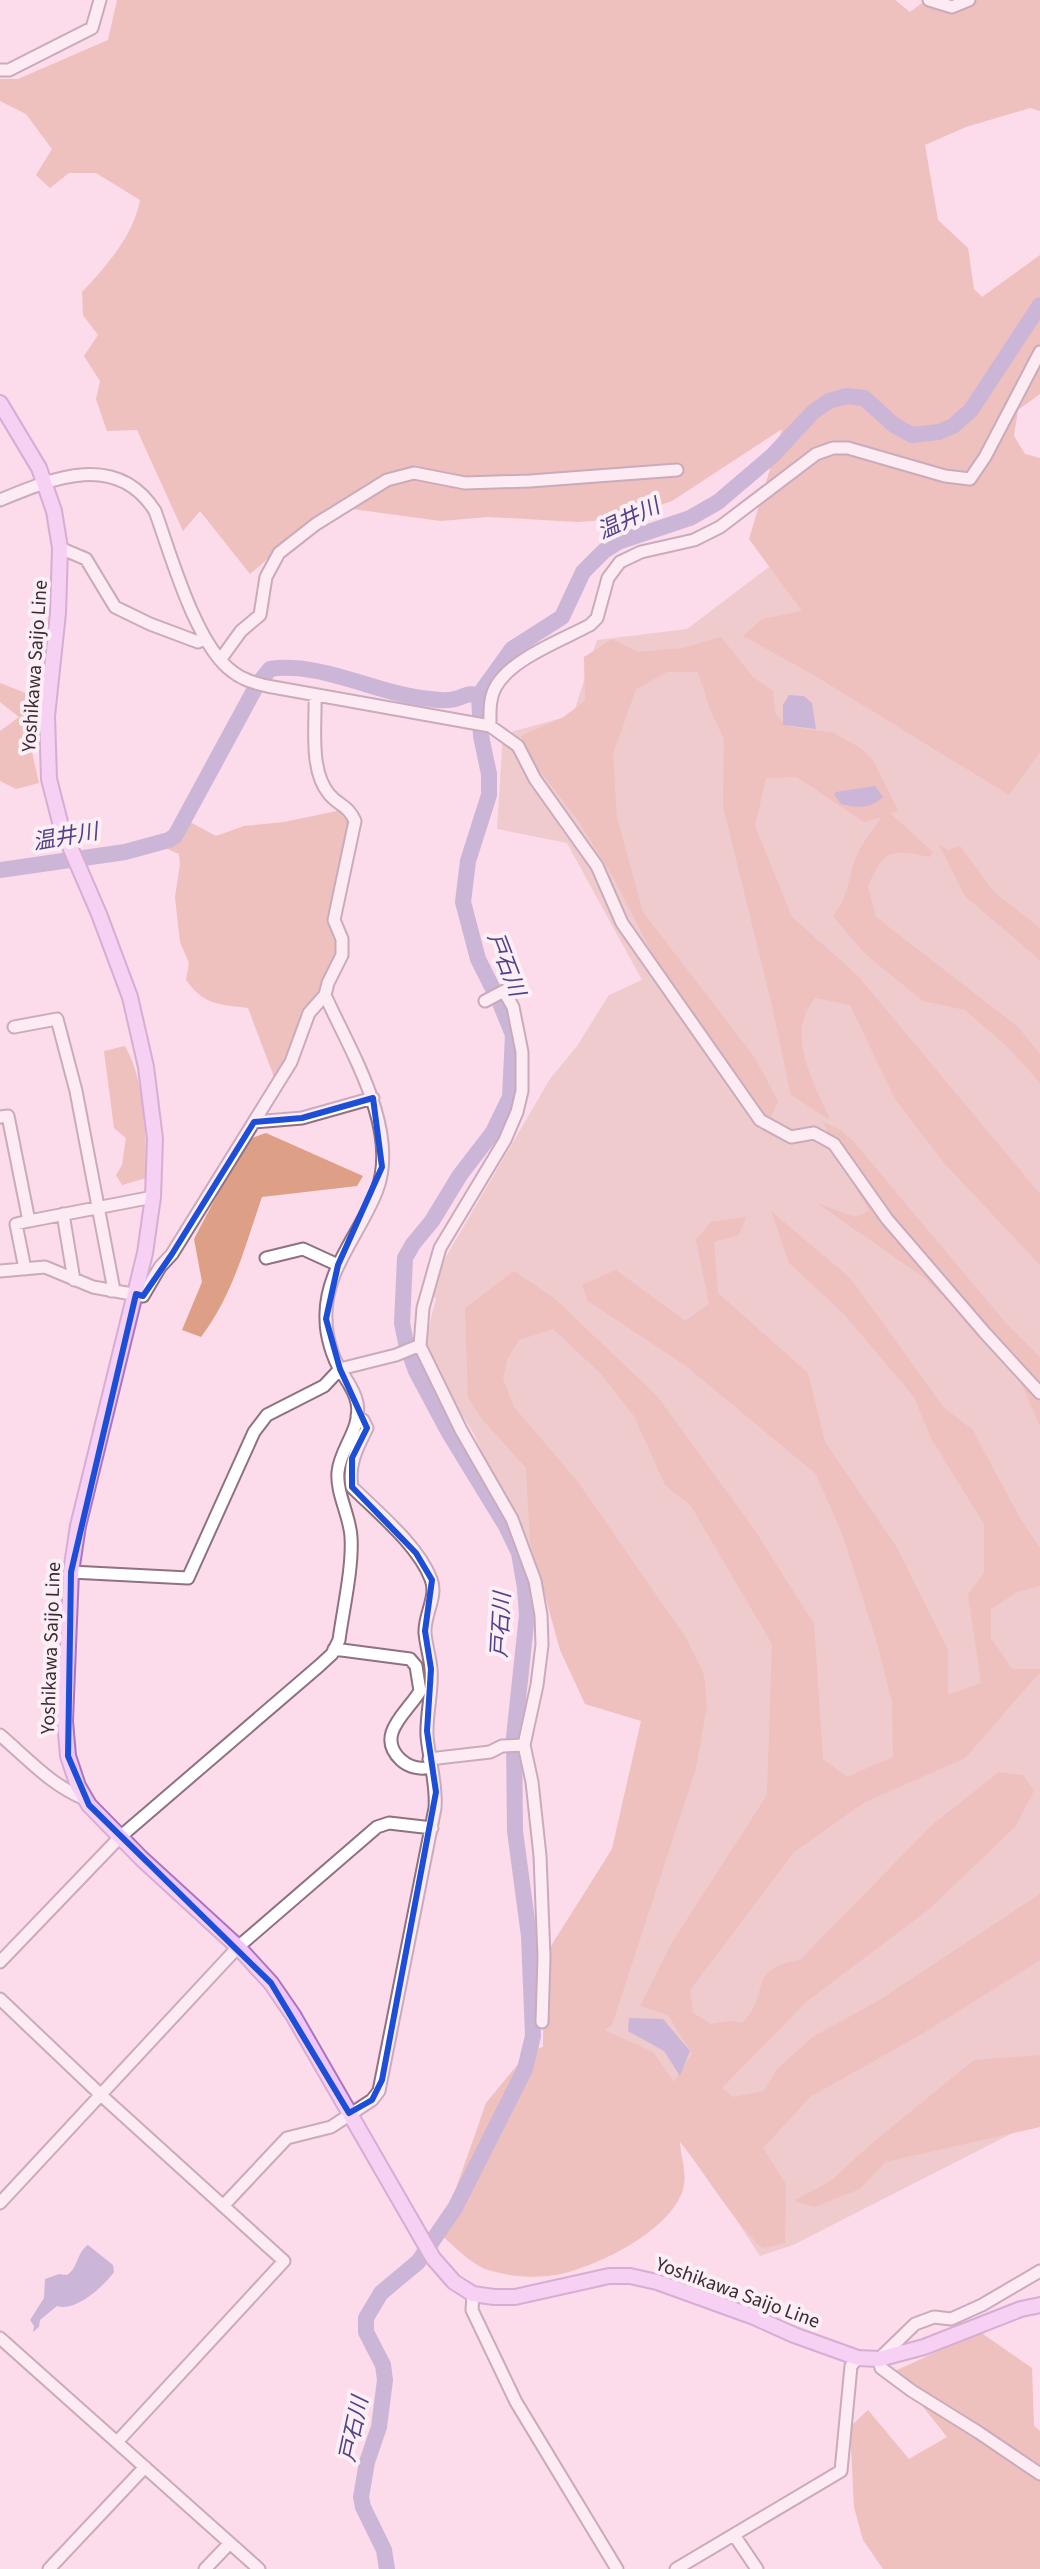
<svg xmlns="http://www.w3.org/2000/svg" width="1040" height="2569" font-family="'Source Sans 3','Noto Sans JP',sans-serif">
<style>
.green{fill:#e1b8a8}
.forest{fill:#dda087;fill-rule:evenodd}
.water{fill:#9189c0}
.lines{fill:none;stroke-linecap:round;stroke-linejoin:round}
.river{stroke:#9189c0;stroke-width:16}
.minor-casing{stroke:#8f7180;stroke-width:15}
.major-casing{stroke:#ab76b7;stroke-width:18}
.minor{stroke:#fff;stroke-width:11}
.major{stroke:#f1c5fe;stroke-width:14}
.marked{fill:none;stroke:#1d4ed8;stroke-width:6;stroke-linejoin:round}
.labels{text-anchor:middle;stroke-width:8;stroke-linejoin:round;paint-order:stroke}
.street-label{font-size:20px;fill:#392d33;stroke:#fceef5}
.water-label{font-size:22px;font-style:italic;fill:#514389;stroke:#fceef5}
</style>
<rect width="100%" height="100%" fill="#fcdbeb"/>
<path class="green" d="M1040,506v1613l-247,126 -33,11 -66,-101 -91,-125 51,-307 -67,-32 -113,-257 -52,-82 14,-53 -9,-10 123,-210 27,-33 32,-51 33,-15 -75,-137 -70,-14 6,-95 70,-19 24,-75 90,-11 124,-94z"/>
<path class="forest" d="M117,0h778l15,12 16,-12h114v111l-10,-3 -64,19 -41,18 13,75 30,28 6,41 8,8 58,-42v139l-22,16 -4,26 11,18 15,4v294l-31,43 -192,-118 -74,-41 19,-17 40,-8 -53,-72 33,-110 -110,72 -51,18 -44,3 -89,-5 -47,4 -111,-15 -80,68 -50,-63 -17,20 -46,-101 -30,1 -11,-32 4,-18 -16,-25 14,-21 -15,-20 -1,-23c23,-24 52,-57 58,-92l-44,-27h-27l-19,15 -14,-13 16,-26 -26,-35 -26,-13v-22h18l90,-39z
M721,637l32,40 20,14 2,22 12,13 47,7 28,16 12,13 24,49 -7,3 42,38 -3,5c-40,-8 -45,-9 -62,29l8,31 142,110 22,27v29l-32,-36 -43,-37 -42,-9 -58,-47 -32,-38c16,-18 15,-40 24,-61 6,-14 17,-26 25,-38l-18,5 -67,-45 -31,1 -11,48 37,91 66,59 182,218v71l-95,-101 -50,-65 -45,-94 -35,-7c-31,38 -1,83 15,122l-39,-25 -18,-85 -50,-204 1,-67 -13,-27 -13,-40h-31l-31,17 -23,65 4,64 26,94 112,146 23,43 -11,25 -116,-175 -39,-76 -35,-56 -44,-57 -12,-26 41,-18 23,-17 -1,-44 28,-18 26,13 45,-4z
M0,683l36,14 -6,46 9,40 -23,6 -16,-8v-50l19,-14 -19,-15z
M342,810l9,12 -21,94 11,33 -54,111 -13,17 -26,-69c-29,-4 -43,-2 -62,-28l3,-17 -9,-21 -5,-45 5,-33 -1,-10 -16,-7 12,-8 13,-18 28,15 28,-10 40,-4z
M939,845l9,5 12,-4 34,46 46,36v32l-76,-65z
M125,1046c21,38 21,89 21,132l-24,7 -6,-10 6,-10 4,-27 -12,-10 -10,-77z
M823,1122l17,8 13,11 152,181 35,35v69l-28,-64 -89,-85 -106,-74 38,14 14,-6 -28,-48z
M266,1133l97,43 -6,10 -95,11c-17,49 -29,98 -61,140l-19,-7 20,-48 -8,-43 52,-99z
M771,1211l80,68 93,129 28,21 48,89 20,30v38l-23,6 -26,17v29l21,31h28v3l-75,86 -100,44 -71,50 -104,138 3,23 18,11 18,-3 13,2c30,-28 2,-54 58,-63l132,-135 67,-53 24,3 11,16 -19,36 -87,83 -122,92 -84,86 11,9 31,-6 13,-22 37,-33 64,-35 162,-107v66l-120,75 -110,62 -47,51 23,36 -1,59 -23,5c-32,-31 -54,-71 -82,-106 1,19 9,34 1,53 -18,39 -80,69 -120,79 -23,5 -50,3 -73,-4 -16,-5 -35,-25 -48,-36l46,-131 42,-51 15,-5 1,-90 68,-108 29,-128 -56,-17 -25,-54 -30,-109 -4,-73 -44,-49 -14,-22 -3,-89 49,-37 40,27 103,98 99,136 58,92 9,135 24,18 46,-20 -1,-55 -15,-59 -34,-107 -27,-62 -130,-108 -98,-65 -6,-16 34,-15 69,51 24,-17 -13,-64 15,-18 35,-5 -7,18 -25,7 4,51 90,80 17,69 73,107 50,101v45l33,-12 -13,-89 16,-21v-49l-53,-86 -17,-41 -70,-83 -55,-51zM553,1329l46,43 35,44 31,69 26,21 81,138 -5,151 -96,149 -31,62 28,9 24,39 -18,28 -21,-30 -49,-22 8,-5 84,-257 11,-62 -3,-31 -18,-37 -108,-156 -64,-75 -11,-28 4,-19 12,-20z
M1040,2055v72l-155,35 -25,27 -46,18 -20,-6 38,-21 39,-36 103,-84z
M980,2332l52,36 2,58 6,5v138h-157l-20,-29 -9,-33 -4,-80 18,-17 41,49 38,-22 -52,-66z"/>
<path class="water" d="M789,695l15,1 8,7 4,26 -33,-4v-20z
M875,786l8,11c-12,12 -26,11 -42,7l-7,-10 2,-2z
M629,2018l34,1 27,32 -10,25 -16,-25 -36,-20z
M88,2245l25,20 1,7c-11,15 -38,40 -57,34l-17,14 -1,7 -6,5 1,-6 -4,-6 14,-22 1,-19 14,-5 8,1c12,-8 9,-22 21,-30z"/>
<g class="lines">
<path class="river" d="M479,695l33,-46 50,-32 21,-45 21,-21 14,-9 72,-24 28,-16 55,-47 40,-43 16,-11 18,-5 17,2 30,27 18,10 27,-3 14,-6 18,-16 69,-105
M0,870l125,-18 44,-12 6,-4 82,-151 13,-16c51,-8 109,26 160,30 7,1 18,2 25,0 12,-3 10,-6 24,-4
M387,2569l-3,-19 -21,-43 -2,-10 6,-35 12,-35 6,-47 -2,-15 -17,-33v-14l15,-25 37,-31 37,-54 70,-139 8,-33 -4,-100 -14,-105 -1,-94 13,-122 -2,-27 -6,-35 -13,-27 -58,-95 -32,-60 -10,-28 -4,-20 3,-65 8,-14 19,-23 28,-46 33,-43 17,-35 3,-62 -13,-32 -22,-44 -15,-57 5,-41 21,-66v-21l-8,-38 -2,-41"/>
<defs>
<path id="minor" d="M929,0l23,7 17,-7
M0,70h9l83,-42 8,-28
M0,500c53,-22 117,-49 155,11 16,44 41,135 78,161 10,8 22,11 34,14l223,40 28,20 17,33 62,87 25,57 138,197 31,17 23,-4 20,11 53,75 98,114 55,60
M60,548l26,11 29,48 35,17 48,18 6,-4
M220,660l21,-29 19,-16 6,-38 13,-24 37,-29 71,-44 27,-7 51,10 65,-2 147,-11
M490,726c0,-13 -1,-26 5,-38 15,-29 67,-48 95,-63l7,-7 11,-40 12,-16 21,-10 53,-12 26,-13 96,-73 17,-6h15l97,28 25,3 15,-22 55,-105
M485,1001l19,-10 9,16 9,45v39l-5,21 -12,28 -65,108 -17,60 -3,38 41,84 51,89 23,62 6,34 1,30 -5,40 -13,60 8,37 8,74 4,101 -2,65
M14,1027l43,-8 19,72 37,194 -2,6
M0,1117l8,-1 21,105 124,-24
M254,1122l48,-4 71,-20
M63,1214l11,66
M266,1258l37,-9 35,16
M25,1269l-9,-45 13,-3
M0,1271l45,-4 48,20 50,9 17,-29 12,-13 119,-192 18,-49 16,-18 3,-12 14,-28v-16l-8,-19 21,-99c-7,-16 -16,-15 -26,-27 -20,-24 -13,-69 -14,-98
M71,1572l117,6 66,-146 13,-17 57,-29 16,-17 56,-14 22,-9
M334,1649l76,10 6,7 4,25c-12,21 -46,44 -19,69 8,7 19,10 29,7
M0,1735c27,23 52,51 85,64
M429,1759l61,-7 12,-6 22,-1
M0,1962l120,-125 199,-171 13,-12 7,-14c4,-30 14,-73 12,-103 -1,-21 -15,-44 -13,-65 2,-24 24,-43 19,-69 -2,-12 -10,-22 -16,-32 -9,-14 -15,-36 -15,-52 -2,-49 35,-86 51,-129 23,-61 -28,-141 -52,-195
M0,1999l102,97 182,165 -167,181
M0,2203l238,-256 139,-120 12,-4 43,5
M223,2206l64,-68 44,-11 41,-27 7,-9 56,-283c2,-24 -6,-48 -8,-72 -1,-23 6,-45 4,-67 -1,-12 -5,-24 -6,-36 -1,-19 13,-36 6,-54 -13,-34 -54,-67 -79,-92 -4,-23 5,-39 15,-59l-4,-8 -6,-4
M1040,2271l-58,34 -31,14 -17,-2 -19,7 -36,35 2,9 31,23 66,41 62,42
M473,2294l-1,16 44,92 101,167
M0,2338l259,231
M734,2535l23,34
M49,2569l96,-102
M205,2569l25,-26
M676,2569l165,-98 10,-105 7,-8"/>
<path id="major" d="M0,403l39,65 15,43 6,37 -2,65 -11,103 2,63 12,47 38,88 31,83 16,70 9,72 -2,58 -8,56 -67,273 -7,46 -6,149 3,35 10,30 11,19 53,54 96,88 33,36 22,32 140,243 21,24 19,12 21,3h21l94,-21h21l27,6 97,35 40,18 64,23 21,1 45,-12 97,-38 19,-4"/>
</defs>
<use href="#minor" class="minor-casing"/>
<use href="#major" class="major-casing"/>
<use href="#minor" class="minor"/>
<use href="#major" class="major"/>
</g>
<path d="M0 0H1040V2569H0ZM373,1098l9,69 -44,98 -12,54 14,50 27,59 -15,30v29l64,66 16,27 -7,51 6,38 -4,62 9,61 -54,288 -10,20 -23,13 -78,-130 -182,-178 -21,-49 3,-184 65,-278 7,2 29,-42 82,-132 48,-4z" fill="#fcdbeb" fill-opacity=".55" fill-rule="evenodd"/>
<path class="marked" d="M373,1098l9,69 -44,98 -12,54 14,50 27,59 -15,30v29l64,66 16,27 -7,51 6,38 -4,62 9,61 -54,288 -10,20 -23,13 -78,-130 -182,-178 -21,-49 3,-184 65,-278 7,2 29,-42 82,-132 48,-4z"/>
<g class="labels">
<g class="street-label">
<text transform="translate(34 666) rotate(-86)" y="7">Yoshikawa Saijo Line</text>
<text transform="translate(50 1648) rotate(-88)" y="7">Yoshikawa Saijo Line</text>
<text transform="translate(738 2292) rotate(20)" y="7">Yoshikawa Saijo Line</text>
</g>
<g class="water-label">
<text transform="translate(628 518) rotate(-25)" y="8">温井川</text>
<text transform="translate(65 836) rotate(-10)" y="8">温井川</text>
<text transform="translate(507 964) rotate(69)" y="8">戸石川</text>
<text transform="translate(500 1625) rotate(-87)" y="8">戸石川</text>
<text transform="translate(353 2429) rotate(-78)" y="8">戸石川</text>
</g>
</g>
</svg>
